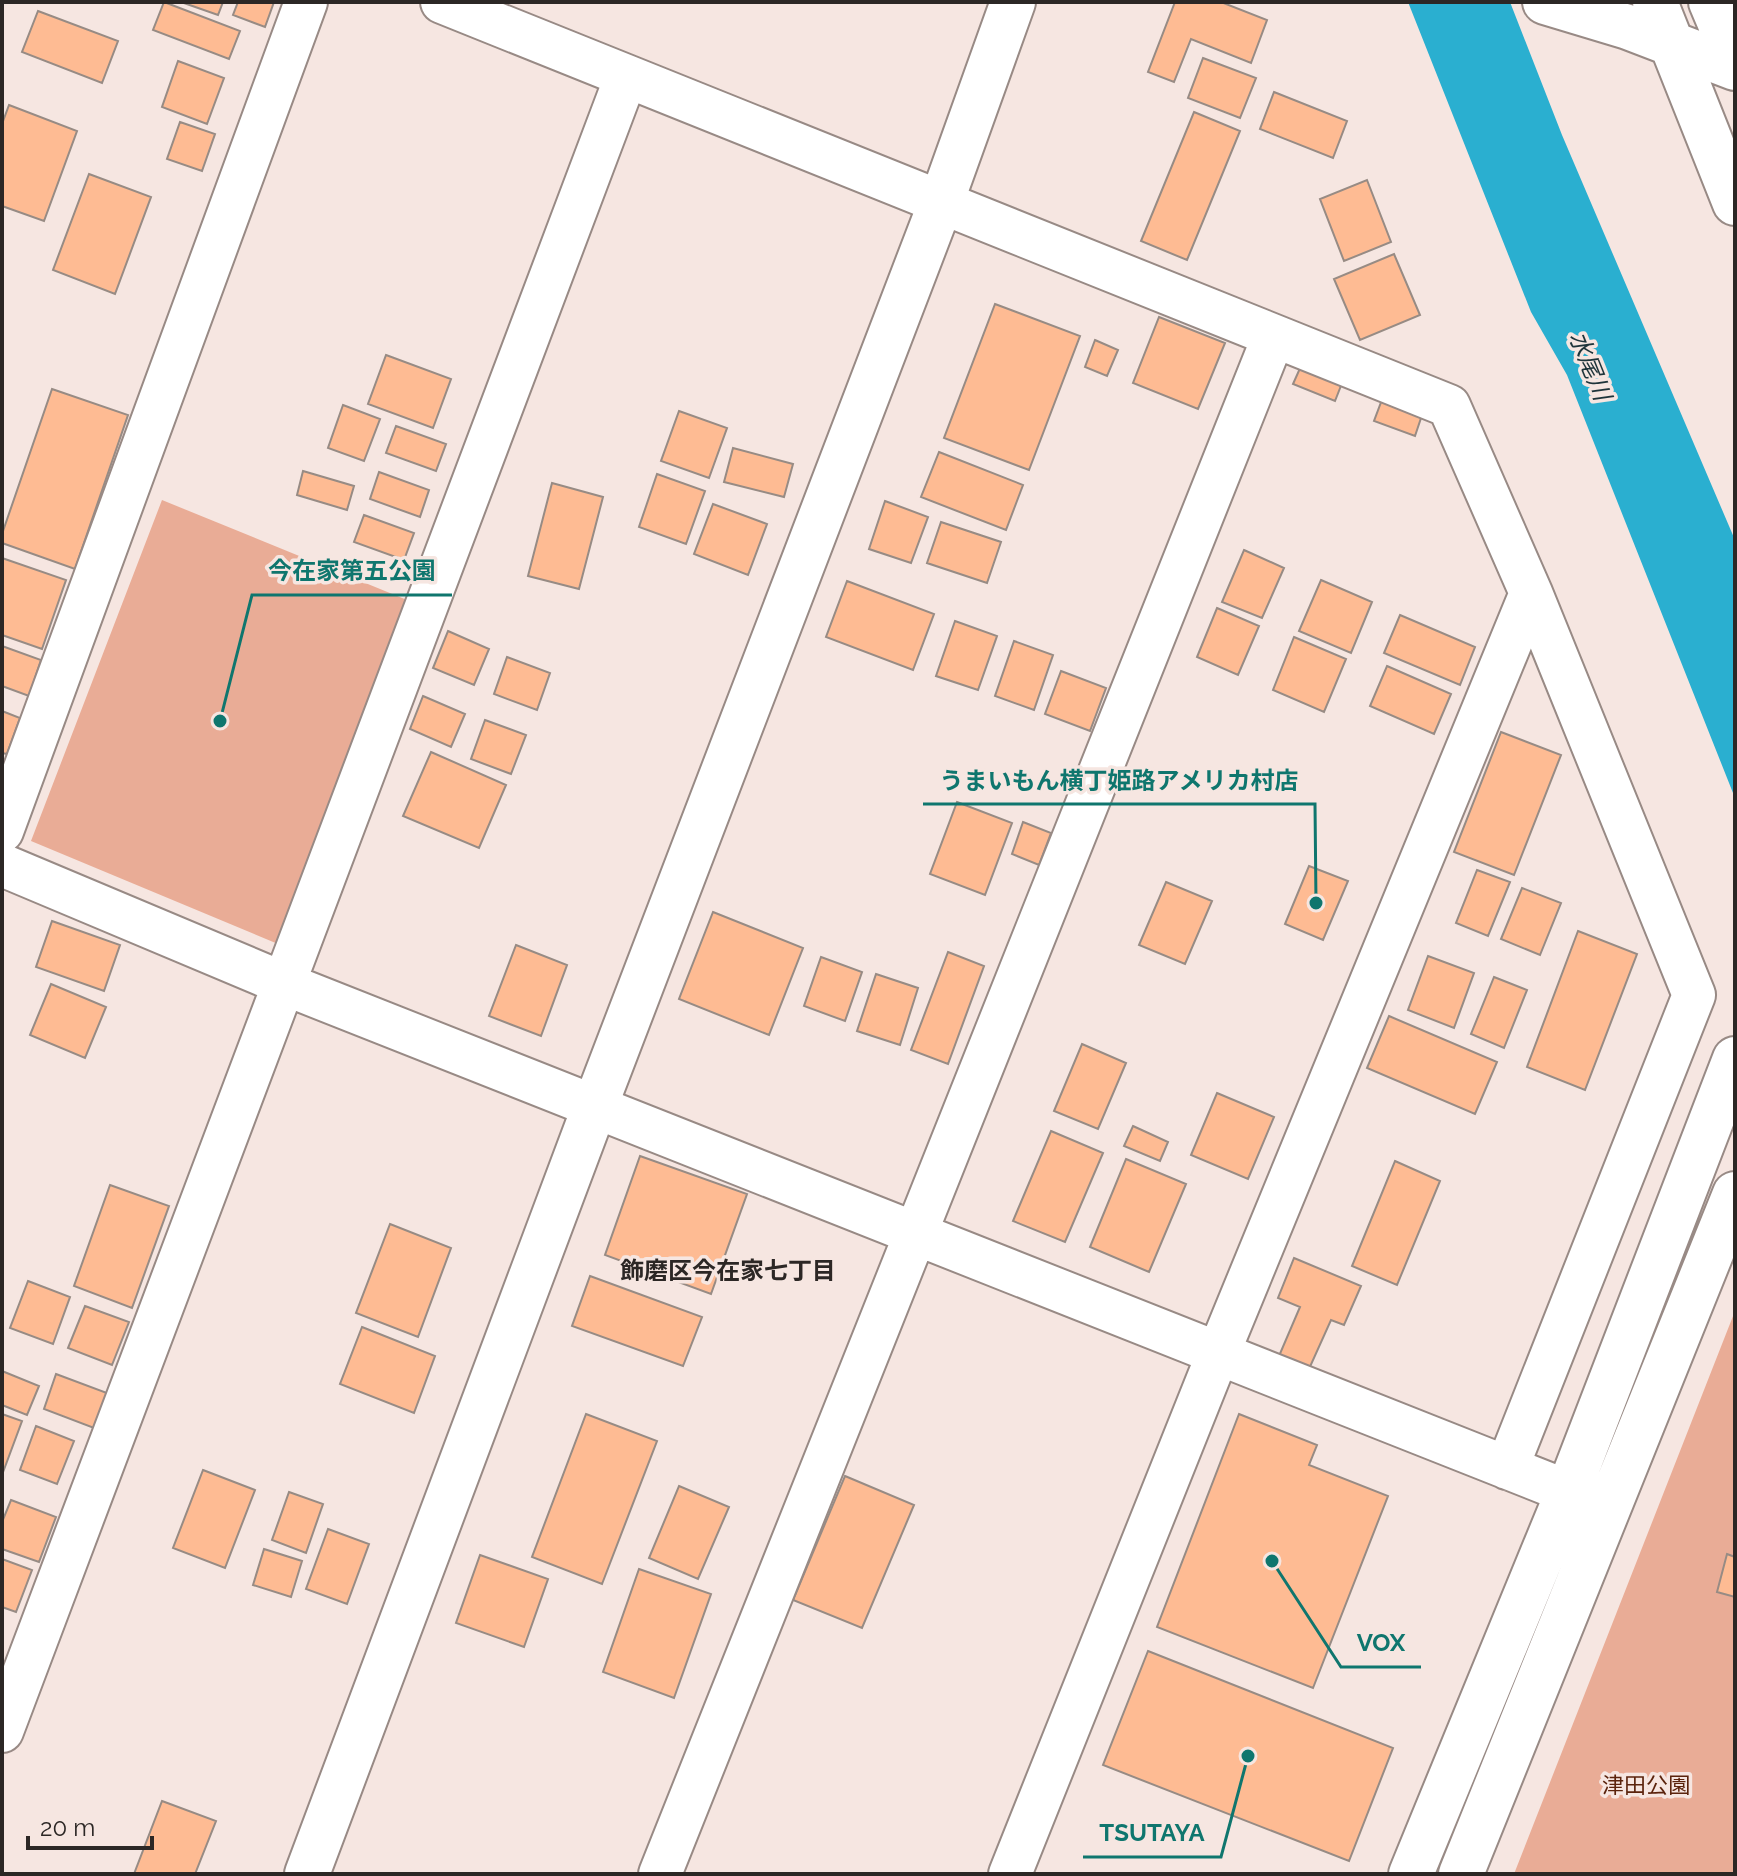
<svg xmlns="http://www.w3.org/2000/svg" width="1737" height="1876" font-family="Raleway,'Noto Sans JP',sans-serif">
<style>
.green{fill:#e9ac96}
.water{fill:#2aafd0}
.building{fill:#febb93;stroke:#978b84;stroke-width:2}
.lines{fill:none;stroke-linecap:round;stroke-linejoin:round}
.street-casing{stroke:#988a85;stroke-width:46}
.secondary-casing{stroke:#988a85;stroke-width:48}
.street{stroke:#fff;stroke-width:42}
.secondary{stroke:#fff;stroke-width:44}
.labels{text-anchor:middle;stroke-width:7;stroke-linejoin:round;paint-order:stroke}
.park-label{font-size:22px;fill:#5b230c;stroke:#f6e6e1}
.water-label{font-size:24px;font-style:italic;fill:#1e343a;stroke:#f6e6e1}
.neighbourhood-label{font-size:24px;font-weight:bold;fill:#2c2725;stroke:#f6e6e1}
.leader{fill:none;stroke:#0f766e;stroke-width:3}
.callout-dot{fill:#0f766e;stroke:#f6e6e1;stroke-width:3}
.callout-label{font-size:24px;text-anchor:middle;font-weight:bold;fill:#0f766e;stroke:#f6e6e1;stroke-width:7;stroke-linejoin:round;paint-order:stroke}
</style>
<rect width="100%" height="100%" fill="#f6e6e1"/>
<path class="green" d="M162,500l245,100 -129,344 -247,-103z
M1735,1311v563h-221z"/>
<path class="water" d="M1408,2h102l52,133 173,405v258l-168,-423 -36,-63z"/>
<path class="building" d="M164,2l76,29 -11,28 -76,-29z
M181,2h42l-5,13z
M238,2h36l-9,25 -32,-12z
M1175,2h46l46,18 -16,43 -60,-24 -17,43 -26,-10z
M38,11l80,30 -16,42 -80,-31z
M1203,58l53,20 -16,40 -52,-20z
M178,61l46,17 -17,46 -45,-17z
M1274,92l73,29 -14,37 -73,-29z
M9,105l68,26 -33,90 -42,-15v-82z
M1194,112l46,19 -53,129 -46,-19z
M180,122l35,12 -13,37 -35,-12z
M89,174l62,23 -36,97 -62,-24z
M1367,180l24,62 -47,19 -24,-62z
M1394,254l26,61 -60,25 -26,-61z
M995,304l85,32 -51,134 -85,-32z
M1159,317l66,26 -27,66 -65,-26z
M1095,340l23,10 -11,26 -22,-9z
M386,355l65,24 -18,49 -65,-24z
M1301,366l41,17 -7,18 -42,-17z
M52,389l76,26 -53,154 -73,-26v-9z
M1383,397l40,15 -8,24 -41,-15z
M343,405l37,14 -16,42 -36,-13z
M679,411l48,17 -18,50 -48,-17z
M396,426l50,18 -10,27 -50,-18z
M733,448l60,16 -9,33 -60,-15z
M939,452l84,33 -17,45 -85,-33z
M303,471l51,15 -7,24 -50,-15z
M379,472l50,18 -9,27 -50,-18z
M657,474l48,17 -19,53 -47,-17z
M552,483l51,14 -24,92 -51,-13z
M885,501l43,16 -17,46 -42,-14z
M713,504l54,20 -19,51 -54,-21z
M364,515l50,18 -10,27 -50,-18z
M941,522l60,20 -14,41 -60,-20z
M1244,550l40,18 -22,50 -40,-16z
M2,558l64,22 -24,69 -40,-14z
M1321,580l51,22 -21,51 -52,-22z
M847,581l87,33 -21,56 -87,-33z
M1217,608l42,18 -21,49 -41,-18z
M1400,615l75,32 -15,38 -76,-32z
M955,621l42,15 -19,54 -42,-14z
M448,631l41,18 -15,36 -41,-17z
M1294,637l52,22 -22,53 -51,-22z
M1014,641l39,14 -19,55 -39,-14z
M2,646l39,14 -12,36 -27,-10z
M507,657l43,16 -13,37 -43,-16z
M1387,666l64,28 -17,40 -64,-28z
M1061,671l45,17 -16,43 -45,-17z
M423,696l42,18 -14,33 -41,-18z
M2,711l18,7 -13,36 -5,-1z
M485,720l41,15 -15,39 -40,-15z
M1501,732l60,23 -47,120 -60,-23z
M431,752l75,33 -27,63 -76,-32z
M957,802l55,21 -27,72 -55,-21z
M1023,822l28,11 -12,32 -27,-11z
M1309,866l39,15 -25,59 -38,-16z
M1477,870l33,12 -22,54 -32,-13z
M1166,882l46,19 -27,63 -46,-19z
M1522,888l39,15 -21,52 -39,-16z
M713,912l90,36 -34,87 -90,-36z
M52,921l68,24 -16,46 -68,-24z
M1578,931l59,23 -52,136 -58,-23z
M516,945l51,20 -26,71 -52,-20z
M948,952l36,14 -36,98 -37,-14z
M1428,956l46,17 -20,55 -46,-18z
M821,957l41,15 -17,49 -41,-15z
M876,974l42,14 -18,57 -43,-14z
M1494,977l33,13 -23,58 -33,-14z
M51,984l55,23 -21,51 -55,-23z
M1389,1016l108,46 -22,52 -108,-46z
M1082,1044l44,19 -28,66 -44,-18z
M1217,1093l57,24 -26,62 -57,-24z
M1133,1126l35,16 -8,19 -36,-15z
M1051,1131l52,22 -38,89 -52,-21z
M640,1156l107,38 -36,100 -106,-39z
M1126,1159l60,25 -37,88 -59,-25z
M1395,1161l45,20 -43,104 -45,-19z
M110,1185l59,21 -37,102 -58,-22z
M390,1224l61,24 -33,89 -62,-24z
M1294,1258l67,28 -17,39 -13,-5 -22,49 -30,-13 21,-49 -22,-9z
M590,1276l112,41 -19,49 -111,-40z
M28,1281l42,16 -17,47 -43,-16z
M85,1306l44,16 -17,43 -44,-17z
M362,1327l73,29 -21,57 -74,-29z
M2,1371l37,15 -12,29 -25,-10z
M56,1374l51,19 -13,35 -50,-19z
M2,1414l20,7 -20,54z
M586,1414l71,27 -55,143 -70,-27z
M1239,1414l78,31 -8,20 79,31 -75,192 -156,-61z
M36,1426l38,15 -17,43 -37,-14z
M203,1470l52,20 -30,78 -52,-20z
M845,1476l69,29 -52,123 -69,-28z
M679,1486l50,21 -31,72 -49,-21z
M289,1492l34,12 -17,49 -34,-13z
M11,1500l45,17 -17,45 -37,-13v-27z
M328,1529l41,15 -22,60 -41,-15z
M264,1549l38,12 -11,36 -38,-12z
M1727,1554l8,3v40l-18,-5z
M480,1555l68,24 -24,68 -68,-24z
M2,1559l30,11 -16,42 -14,-5z
M639,1569l72,25 -37,104 -71,-26z
M1148,1651l245,97 -44,113 -246,-96z
M162,1801l54,20 -21,53h-61z"/>
<g class="lines">
<defs>
<path id="street" d="M442,2l1007,404 82,187 163,402 -187,473
M2,831l304,-829
M2,865l283,119 1314,520
M2,1731l624,-1654
M660,1874l613,-1536
M1010,1874l208,-520 313,-761"/>
<path id="secondary" d="M1545,2l83,25 107,41
M1655,2l80,201
M1711,2l24,57
M307,1874l288,-768 347,-906 71,-198
M1411,1874l157,-382 167,-433
M1461,1874l274,-680"/>
</defs>
<use href="#street" class="street-casing"/>
<use href="#secondary" class="secondary-casing"/>
<use href="#street" class="street"/>
<use href="#secondary" class="secondary"/>
</g>
<g class="labels">
<g class="park-label">
<text x="1646" y="1793">津田公園</text>
</g>
<g class="water-label">
<text transform="translate(1590 366) rotate(68)" y="8">水尾川</text>
</g>
<g class="neighbourhood-label">
<text x="728" y="1279">飾磨区今在家七丁目</text>
</g>
</g>
<path class="leader" d="M220 721L252 595H452M1316 903L1315 804H923M1272 1561L1341 1667H1421M1248 1756L1221 1857H1083"/>
<g class="callout-dot">
<circle cx="220" cy="721" r="8"/>
<circle cx="1316" cy="903" r="8"/>
<circle cx="1272" cy="1561" r="8"/>
<circle cx="1248" cy="1756" r="8"/>
</g>
<g class="callout-label">
<text x="352" y="579">今在家第五公園</text>
<text x="1119" y="789">うまいもん横丁姫路アメリカ村店</text>
<text x="1381" y="1651">VOX</text>
<text x="1152" y="1841">TSUTAYA</text>
</g>
<rect width="1737" height="1876" fill="none" stroke="#2c2725" stroke-width="8"/>
<path d="M28 1836v12h124v-12" fill="none" stroke="#2c2725" stroke-width="4"/>
<text x="40" y="1836" font-size="24" fill="#2c2725" stroke="#f6e6e1" stroke-width="6" paint-order="stroke">20 m</text>
</svg>
